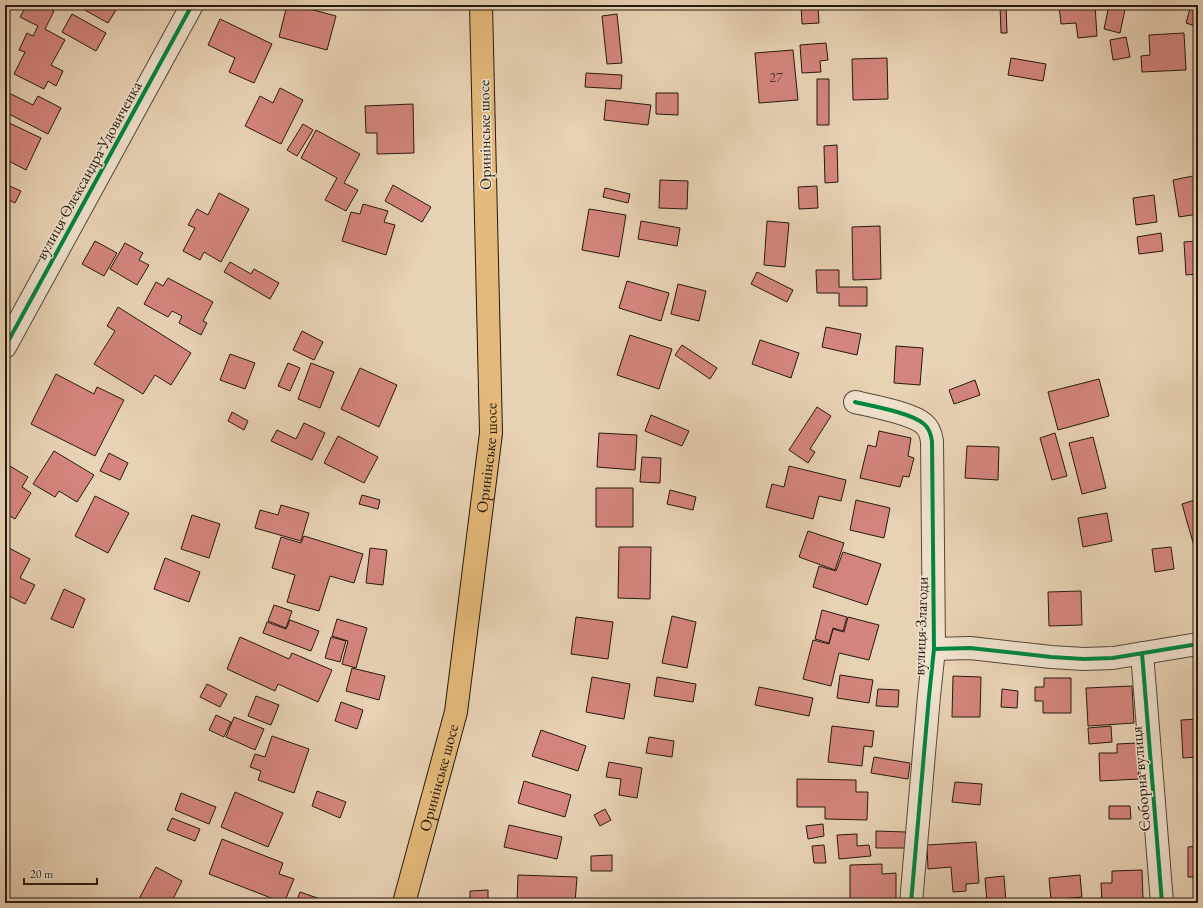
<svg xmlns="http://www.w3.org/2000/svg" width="1203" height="908" font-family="'EB Garamond',serif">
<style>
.building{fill:#d4857d;stroke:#26190f}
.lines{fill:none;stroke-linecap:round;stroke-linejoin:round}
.street-casing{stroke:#564738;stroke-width:24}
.primary-casing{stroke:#26190f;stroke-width:24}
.street{stroke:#f0e2ce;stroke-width:22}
.primary{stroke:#e4b97a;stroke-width:22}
.cycleway-casing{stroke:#f0e2ce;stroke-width:6}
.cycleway{stroke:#00873e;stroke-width:4}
.labels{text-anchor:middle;stroke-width:3;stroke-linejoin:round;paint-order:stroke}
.number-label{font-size:14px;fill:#52342a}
.street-label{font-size:16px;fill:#26190f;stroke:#f0e2ce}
</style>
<rect width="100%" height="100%" fill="#e8d2b4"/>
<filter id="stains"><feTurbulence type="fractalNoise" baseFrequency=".005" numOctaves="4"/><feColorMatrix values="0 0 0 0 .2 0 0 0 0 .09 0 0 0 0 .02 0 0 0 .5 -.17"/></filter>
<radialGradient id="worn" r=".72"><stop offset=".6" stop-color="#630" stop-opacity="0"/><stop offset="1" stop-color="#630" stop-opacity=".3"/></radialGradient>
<path class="building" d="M27,5h15l12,6 -9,18 20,11 -14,25 12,6 -7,15 -8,-5 -4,8 -30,-15 11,-22 -6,-2 8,-17 6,3 5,-10 -18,-9z
M86,5h22l8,5 -8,13 -25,-14z
M287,5h8l41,11 -9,34 -48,-13z
M801,5h17l1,18 -17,1z
M1000,5h6l1,28h-6z
M1059,5h36l2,31 -19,2 -2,-15 -15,1z
M1109,5h17l-6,28 -16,-4z
M1191,5h7v22l-12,-4z
M72,14l34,19 -10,18 -34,-19z
M617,14l5,49 -15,1 -5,-48z
M220,19l52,25 -18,39 -25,-11 6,-14 -27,-13z
M1184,33l2,37 -44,2 -1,-16 9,-1 -1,-20z
M1126,37l4,20 -17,3 -3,-20z
M826,43l2,17 -8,1 1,11 -19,1 -2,-28z
M793,50l5,50 -39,3 -4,-50z
M887,58l1,41 -35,1 -1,-41z
M1011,58l35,6 -3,17 -35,-6z
M586,73l36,2 -1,14 -36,-2z
M817,79h12v46h-12z
M1198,79v18l-4,-17z
M280,88l23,12 -22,44 -36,-18 15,-30 13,7z
M5,91l28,14 5,-9 23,12 -13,26 -43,-22z
M656,93h22v22l-22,-1z
M606,100l45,5 -3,20 -44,-5z
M413,104l1,49 -37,1v-21h-11l-1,-27z
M5,121l36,17 -15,32 -21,-11z
M303,124l10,6 -16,26 -10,-6z
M316,130l44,24 -16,29 14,7 -12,21 -21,-11 12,-22 -36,-20z
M837,145l1,37 -13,1 -1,-37z
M1198,175v39l-19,3 -6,-37z
M660,180l28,1 -1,28 -28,-1z
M5,184l16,7 -6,12 -10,-5z
M393,185l38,22 -9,15 -37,-21z
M817,186l1,22 -19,1 -1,-22z
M605,188l25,6 -2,9 -25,-6z
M219,193l30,16 -28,53 -17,-10 -4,8 -17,-9 12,-23 -7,-3 9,-16 11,6z
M1154,195l3,27 -21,3 -3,-27z
M363,204l25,7 -4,11 11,3 -9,30 -44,-14 9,-29 9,2z
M589,209l37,6 -7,42 -37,-7z
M641,221l39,7 -3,18 -39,-7z
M767,221l22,2 -4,44 -21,-2z
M880,226l1,53 -28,1 -1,-53z
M1161,233l2,18 -24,3 -2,-17z
M95,241l22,12 -13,23 -22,-12z
M1198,241v33l-12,1 -2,-33z
M125,243l18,10 -4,7 10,5 -12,20 -27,-16z
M230,262l21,12 3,-5 25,14 -9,16 -46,-27z
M816,270h23v17h28v19h-28v-13h-22z
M757,272l36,18 -6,12 -36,-18z
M168,278l45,24 -10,19 4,2 -6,12 -22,-12 3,-7 -10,-5 -4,6 -24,-13 12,-22 7,4z
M627,281l42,12 -8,28 -42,-13z
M678,284l28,7 -7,30 -28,-7z
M118,307l73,46 -20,32 -16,-10 -12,19 -49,-30 21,-33 -8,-5z
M826,327l35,7 -4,21 -35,-8z
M302,331l21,11 -9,18 -21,-10z
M630,335l42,14 -13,40 -42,-14z
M760,340l39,13 -8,25 -39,-14z
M682,345l35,23 -7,11 -35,-24z
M896,346l27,2 -3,37 -26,-2z
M230,354l25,9 -10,26 -25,-9z
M288,363l12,5 -10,23 -12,-5z
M311,363l23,9 -14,36 -22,-9z
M360,368l37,17 -18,42 -38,-18z
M56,374l38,20 3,-7 27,13 -29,56 -64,-32z
M1099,379l10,37 -51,14 -10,-38z
M975,380l5,15 -26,9 -5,-14z
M817,407l14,9 -21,33 5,3 -7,11 -19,-13z
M232,412l16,9 -4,9 -16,-9z
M651,415l38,16 -7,15 -37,-15z
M304,423l21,10 -13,27 -41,-19 6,-11 19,9z
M879,431l32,7 -3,18 6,2 -5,19 -6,-1 -3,11 -40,-9 8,-33 8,2z
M599,433l38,2 -2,35 -38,-3z
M1055,433l12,43 -15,4 -12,-42z
M338,436l40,21 -14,26 -40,-20z
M1093,437l13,51 -24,6 -13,-51z
M967,446l32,1 -1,33 -33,-2z
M54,451l40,24 -17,27 -18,-11 -4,6 -22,-13z
M109,453l19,10 -8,17 -20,-9z
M642,457l19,1 -1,25 -20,-1z
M5,463l23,14 -6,10 9,6 -16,26 -10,-6z
M789,466l57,14 -5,21 -22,-5 -6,23 -47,-12 6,-23 12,3z
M596,488h37v39h-37z
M670,490l26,7 -3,13 -26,-6z
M362,495l18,5 -2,9 -19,-5z
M95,496l34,17 -21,40 -33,-17z
M1198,499v45l-4,2 -12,-42z
M856,500l34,8 -6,30 -34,-8z
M281,505l28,8 -8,28 -46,-13 5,-18 18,5z
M1107,513l5,28 -29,6 -5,-29z
M192,515l28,9 -11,34 -28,-9z
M808,531l36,12 -9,27 -36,-13z
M304,536l59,18 -9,29 -24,-7 -11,35 -32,-9 8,-27 -23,-7 9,-31 20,6z
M619,547h32l-1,52 -32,-1z
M1171,547l3,22 -19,3 -3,-23z
M9,548l21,11 -10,19 15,7 -10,19 -20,-10v-38z
M370,548l17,2 -4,35 -17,-2z
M843,552l38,12 -14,41 -54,-18 6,-21 17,5z
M165,558l35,14 -11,30 -35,-13z
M64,589l21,10 -12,29 -22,-9z
M1081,591l1,34 -33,1 -1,-34z
M274,605l18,6 -6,17 -18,-7z
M822,610l25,7 -4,14 -10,-3 -4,15 -14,-4z
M672,616l24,6 -9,46 -25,-5z
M576,617l37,5 -5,37 -37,-5z
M848,617l31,8 -10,35 -30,-7 -8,33 -28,-7 10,-39 16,4 4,-15 11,3z
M337,619l30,9 -11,40 -14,-4 6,-23 -16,-5z
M290,620l29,11 -8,20 -48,-18 4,-11 19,7z
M240,637l49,22 3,-6 40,17 -14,32 -40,-18 -3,7 -48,-22z
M331,637l15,4 -6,21 -15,-4z
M352,668l33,8 -6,24 -33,-9z
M840,675l33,5 -4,23 -32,-5z
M953,676l28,1 -1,40h-28z
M592,677l38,7 -6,35 -38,-7z
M657,677l39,7 -3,18 -39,-6z
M1044,678h27v35h-28v-12h-8v-14h9z
M207,684l20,10 -7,13 -20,-10z
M1132,686l2,37 -46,3 -2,-38z
M759,687l54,11 -4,18 -54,-11z
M878,689l21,1 -1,17 -22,-1z
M1002,689l16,2 -1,17 -16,-1z
M256,696l23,9 -8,20 -23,-9z
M341,702l22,8 -6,19 -22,-8z
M216,715l15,7 -7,15 -15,-7z
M234,717l30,12 -9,21 -29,-13z
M1198,719v38l-15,1 -2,-38z
M832,726l42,5 -2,16 -8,-1 -2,20 -34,-4z
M1111,726l1,16 -23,2 -1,-16z
M541,730l45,16 -8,25 -46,-15z
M272,736l37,13 -15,44 -36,-13 3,-9 -11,-4 5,-13 10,3z
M649,737l25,4 -2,16 -26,-4z
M1137,743l2,36 -39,2 -1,-28h18v-9z
M874,757l36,6 -2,16 -37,-6z
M609,762l33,6 -5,30 -18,-3 2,-16 -15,-2z
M797,779l59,1v12h12l-1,28 -42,-1v-12h-28z
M524,781l47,14 -6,22 -47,-14z
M955,782l27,2 -2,21 -28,-3z
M317,791l29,11 -6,16 -28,-12z
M235,792l48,21 -15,34 -47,-20z
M181,793l35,14 -7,17 -34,-14z
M1109,806h21l1,13h-22z
M605,809l6,11 -11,6 -6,-11z
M172,818l28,11 -5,12 -28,-11z
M823,824l1,12 -16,3 -2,-13z
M509,825l53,12 -5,22 -53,-12z
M876,831l30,1 -1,16h-29z
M857,834v12l12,-1 2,11 -32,3 -2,-24z
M222,839l61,24 -4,11 15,5 -10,24 -75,-29z
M976,842l3,41 -13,1v7l-13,1 -2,-25 -23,2 -1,-24z
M824,845l2,18h-12l-2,-17z
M1198,846v31h-10v-30z
M612,855v16h-21v-15z
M882,864v10l14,-1v28h-46v-36z
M156,867l26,14 -11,22h-20l-11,-6z
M1142,870l1,29 13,-1v5h-54l-1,-20h11v-12z
M518,875l59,2 -2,26h-58z
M1080,875l2,22 -31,3 -2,-22z
M1004,876l2,27h-19l-2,-25z
M488,890v13h-18v-12z
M300,892l26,9 -1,2h-29z"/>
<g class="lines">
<defs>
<path id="street" d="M5,347l187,-342
M855,402c17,4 57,11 69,22 5,4 7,11 8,17l2,208 -5,47 -18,207
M934,649l36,-1 81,9 33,2 29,-1 85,-14
M1142,653l20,250"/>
<g id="primary">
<path id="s1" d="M404,903l52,-191 35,-279 -10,-428"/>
</g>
</defs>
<use href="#street" class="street-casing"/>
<use href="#primary" class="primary-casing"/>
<use href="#street" class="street"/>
<use href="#primary" class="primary"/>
<defs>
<path id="cycleway" d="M5,347l187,-342
M855,402c17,4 57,11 69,22 5,4 7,11 8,17l2,208 -5,47 -18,207
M934,649l36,-1 81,9 33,2 29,-1 85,-14
M1142,653l20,250"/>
</defs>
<use href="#cycleway" class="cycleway-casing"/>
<use href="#cycleway" class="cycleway"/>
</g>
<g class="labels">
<g class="number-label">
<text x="776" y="82">27</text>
</g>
<g class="street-label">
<text transform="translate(484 135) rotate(-91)" y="6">Оринінське шосе</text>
<text transform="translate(88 170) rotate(-61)" y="6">вулиця Олександра Удовиченка</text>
<text dy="6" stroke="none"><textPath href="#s1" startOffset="454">Оринінське шосе</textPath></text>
<text transform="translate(920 626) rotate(-88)" y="6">вулиця Злагоди</text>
<text dy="6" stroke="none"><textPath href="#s1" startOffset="130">Оринінське шосе</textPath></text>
<text transform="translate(1140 779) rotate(-95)" y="6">Соборна вулиця</text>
</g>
</g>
<rect width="1203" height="908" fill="none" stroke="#e8d2b4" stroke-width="20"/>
<rect x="6" y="6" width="1191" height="896" fill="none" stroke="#26190f" stroke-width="2"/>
<rect x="10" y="10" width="1183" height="888" fill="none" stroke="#26190f"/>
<path d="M24 878v6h73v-6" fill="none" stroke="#26190f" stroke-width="2"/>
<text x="30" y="878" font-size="12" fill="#26190f" stroke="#f0e2ce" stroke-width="3" paint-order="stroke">20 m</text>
<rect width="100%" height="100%" filter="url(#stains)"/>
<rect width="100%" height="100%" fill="url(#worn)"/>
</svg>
